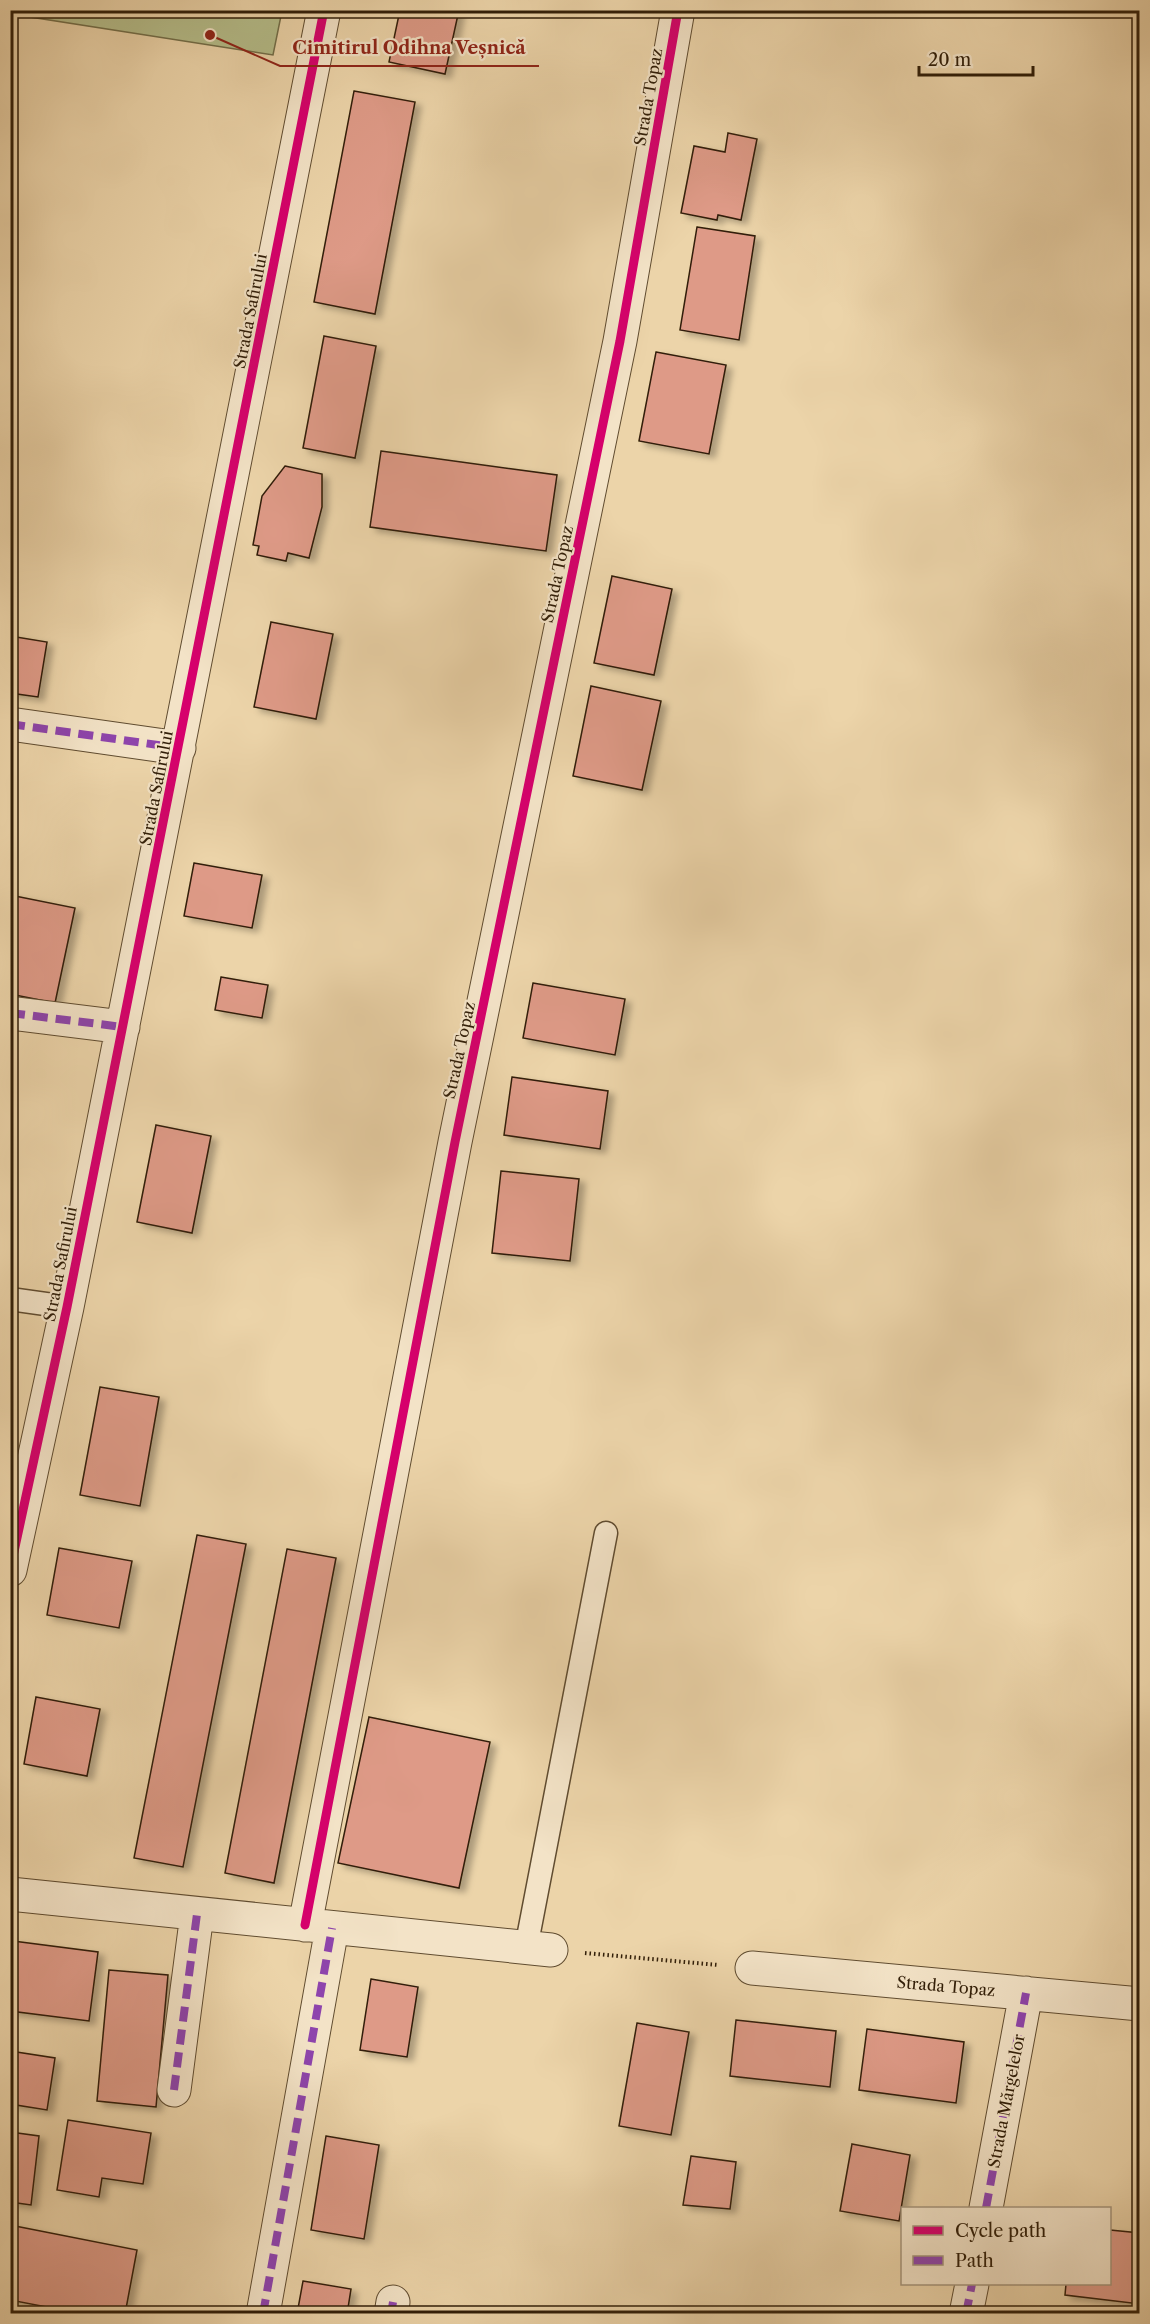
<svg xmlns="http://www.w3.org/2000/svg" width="1150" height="2324" font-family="'Libre Caslon Text',serif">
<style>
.green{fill:#b5bd8a;stroke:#736e49;stroke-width:1.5}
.building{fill:#de9a87;stroke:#311e08;stroke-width:1.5;filter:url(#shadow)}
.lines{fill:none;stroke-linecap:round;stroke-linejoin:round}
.service-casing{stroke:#604c30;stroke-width:25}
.minor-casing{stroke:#604c30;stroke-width:35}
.path{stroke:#311e08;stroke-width:4;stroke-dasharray:1.5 3;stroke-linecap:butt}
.service{stroke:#f3e3c7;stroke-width:22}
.minor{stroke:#f3e3c7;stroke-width:33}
.quiet{stroke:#8e44ad;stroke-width:8;stroke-dasharray:15 8;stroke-linecap:butt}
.cycleway-casing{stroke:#f3e3c7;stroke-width:13}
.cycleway{stroke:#d6006c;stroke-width:9}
.labels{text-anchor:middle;stroke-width:4.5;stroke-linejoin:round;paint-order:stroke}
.street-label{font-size:16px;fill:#311e08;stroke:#f3e3c7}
.leader{fill:none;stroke:#8f2418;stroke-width:2}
.callout-dot{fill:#8f2418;stroke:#f3e3c7;stroke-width:2}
.callout-label{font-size:18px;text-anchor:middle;font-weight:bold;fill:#8f2418;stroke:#f3e3c7;stroke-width:4.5;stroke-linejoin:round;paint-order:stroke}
</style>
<defs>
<filter id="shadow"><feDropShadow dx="6" dy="4" stdDeviation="3" flood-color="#0004"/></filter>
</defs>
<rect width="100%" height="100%" fill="#ecd4a9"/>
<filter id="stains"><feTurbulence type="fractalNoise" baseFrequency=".00333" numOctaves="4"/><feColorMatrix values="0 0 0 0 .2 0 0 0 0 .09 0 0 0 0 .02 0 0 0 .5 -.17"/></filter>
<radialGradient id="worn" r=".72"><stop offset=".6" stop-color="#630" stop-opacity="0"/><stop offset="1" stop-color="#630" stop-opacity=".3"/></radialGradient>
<path class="green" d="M10,11l1,-1 271,1 -9,44 -262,-41z"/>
<path class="building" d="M400,10h59l-14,64 -56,-12z
M354,91l61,11 -40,212 -61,-12z
M728,133l29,6 -16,81 -23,-5 -1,5 -36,-7 13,-67 31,6z
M697,227l58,9 -16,104 -59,-10z
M324,336l52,10 -21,112 -52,-10z
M656,352l70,13 -17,89 -70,-13z
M381,451l176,24 -11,76 -176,-24z
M285,466l37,8v33l-13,51 -21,-5 -2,8 -29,-6 2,-9 -6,-1 9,-49z
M612,576l60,13 -18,86 -60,-12z
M271,622l62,12 -17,85 -62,-12z
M10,636l37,6 -9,55 -28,-4z
M591,686l70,15 -19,89 -69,-14z
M194,863l68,12 -10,53 -68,-12z
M10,895l65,13 -20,95 -45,-9z
M221,977l47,8 -6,33 -47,-8z
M533,983l92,16 -10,56 -92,-17z
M512,1077l96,14 -8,58 -96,-14z
M156,1125l55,11 -19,97 -55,-11z
M501,1171l78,8 -9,82 -78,-8z
M100,1387l59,10 -19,109 -60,-11z
M197,1535l49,9 -63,323 -49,-9z
M59,1548l73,13 -13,67 -72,-13z
M287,1549l49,9 -62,325 -49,-10z
M36,1697l64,12 -13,67 -63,-12z
M369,1717l121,25 -31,146 -121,-25z
M13,1941l85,11 -9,69 -79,-10z
M109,1970l59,5 -12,132 -59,-6z
M371,1979l47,8 -11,70 -47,-7z
M736,2020l100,11 -6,56 -100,-11z
M637,2023l52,9 -18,103 -52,-9z
M867,2029l97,13 -8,61 -97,-13z
M10,2051l45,7 -8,52 -37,-6z
M68,2120l83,13 -8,51 -41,-6 -3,19 -42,-7z
M10,2132l29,4 -8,69 -21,-3z
M326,2136l53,9 -15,94 -53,-9z
M852,2144l58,11 -11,66 -59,-10z
M691,2156l45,6 -6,47 -47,-4z
M10,2225l127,25 -12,64h-42l-73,-14z
M1110,2230l30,3v71l-75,-9 1,-11h44z
M303,2281l48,8 -4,25h-50z"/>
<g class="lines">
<defs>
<path id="service" d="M10,1299l57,8
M526,1948l80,-415"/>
<path id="minor" d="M10,724l169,24
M10,1013l113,14
M10,1570l57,-263 257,-1297
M10,1894l541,56
M305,1925l150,-783 165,-801 58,-331
M752,1968l388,36
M174,2090l23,-176
M986,2208l40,-215
M263,2314l69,-386
M391,2314l2,-12
M966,2314l6,-30"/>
</defs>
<use href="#service" class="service-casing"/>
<use href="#minor" class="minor-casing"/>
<path class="path" d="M585,1953l133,12"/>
<use href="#service" class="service"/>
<use href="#minor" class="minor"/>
<path class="quiet" d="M10,724l169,24
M10,1013l113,14
M174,2090l23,-176
M986,2208l40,-215
M263,2314l69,-386
M391,2314l2,-12
M966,2314l6,-30"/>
<defs>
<path id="cycleway" d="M10,1570l57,-263 257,-1297
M305,1925l150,-783 165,-801 58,-331"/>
</defs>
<use href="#cycleway" class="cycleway-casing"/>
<use href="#cycleway" class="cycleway"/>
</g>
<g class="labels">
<g class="street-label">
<text transform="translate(648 97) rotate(-80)" y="6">Strada Topaz</text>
<text transform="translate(250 311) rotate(-79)" y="6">Strada Safirului</text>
<text transform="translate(557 574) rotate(-78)" y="6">Strada Topaz</text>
<text transform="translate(156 788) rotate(-79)" y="6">Strada Safirului</text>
<text transform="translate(459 1050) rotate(-78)" y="6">Strada Topaz</text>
<text transform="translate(60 1264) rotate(-79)" y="6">Strada Safirului</text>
<text transform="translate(946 1986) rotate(5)" y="6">Strada Topaz</text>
<text transform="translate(1006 2101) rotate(-79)" y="6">Strada Mărgelelor</text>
</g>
</g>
<path class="leader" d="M210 35L280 66H539"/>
<circle class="callout-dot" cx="210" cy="35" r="6"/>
<g class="callout-label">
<text x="409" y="54">Cimitirul Odihna Veșnică</text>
</g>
<rect width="1150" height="2324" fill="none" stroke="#ecd4a9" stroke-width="36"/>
<rect x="12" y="12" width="1126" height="2300" fill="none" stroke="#311e08" stroke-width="3"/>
<rect x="18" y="18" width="1114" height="2288" fill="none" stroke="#311e08" stroke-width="1.5"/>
<rect x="901" y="2207" width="210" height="78" fill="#f3e3c7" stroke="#a5947b" stroke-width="1.5"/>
<rect x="913" y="2226" width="30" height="9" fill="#d6006c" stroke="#a5947b" stroke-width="1.5"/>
<text x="955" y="2237" font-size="18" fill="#311e08">Cycle path</text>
<rect x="913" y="2256" width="30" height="9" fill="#8e44ad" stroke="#a5947b" stroke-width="1.5"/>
<text x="955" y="2267" font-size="18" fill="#311e08">Path</text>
<path d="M919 66v9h114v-9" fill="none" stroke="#311e08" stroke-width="3"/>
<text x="928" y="66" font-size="18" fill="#311e08" stroke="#f3e3c7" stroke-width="4.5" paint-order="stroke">20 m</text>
<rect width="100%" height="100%" filter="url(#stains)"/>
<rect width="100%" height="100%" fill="url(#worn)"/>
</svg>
